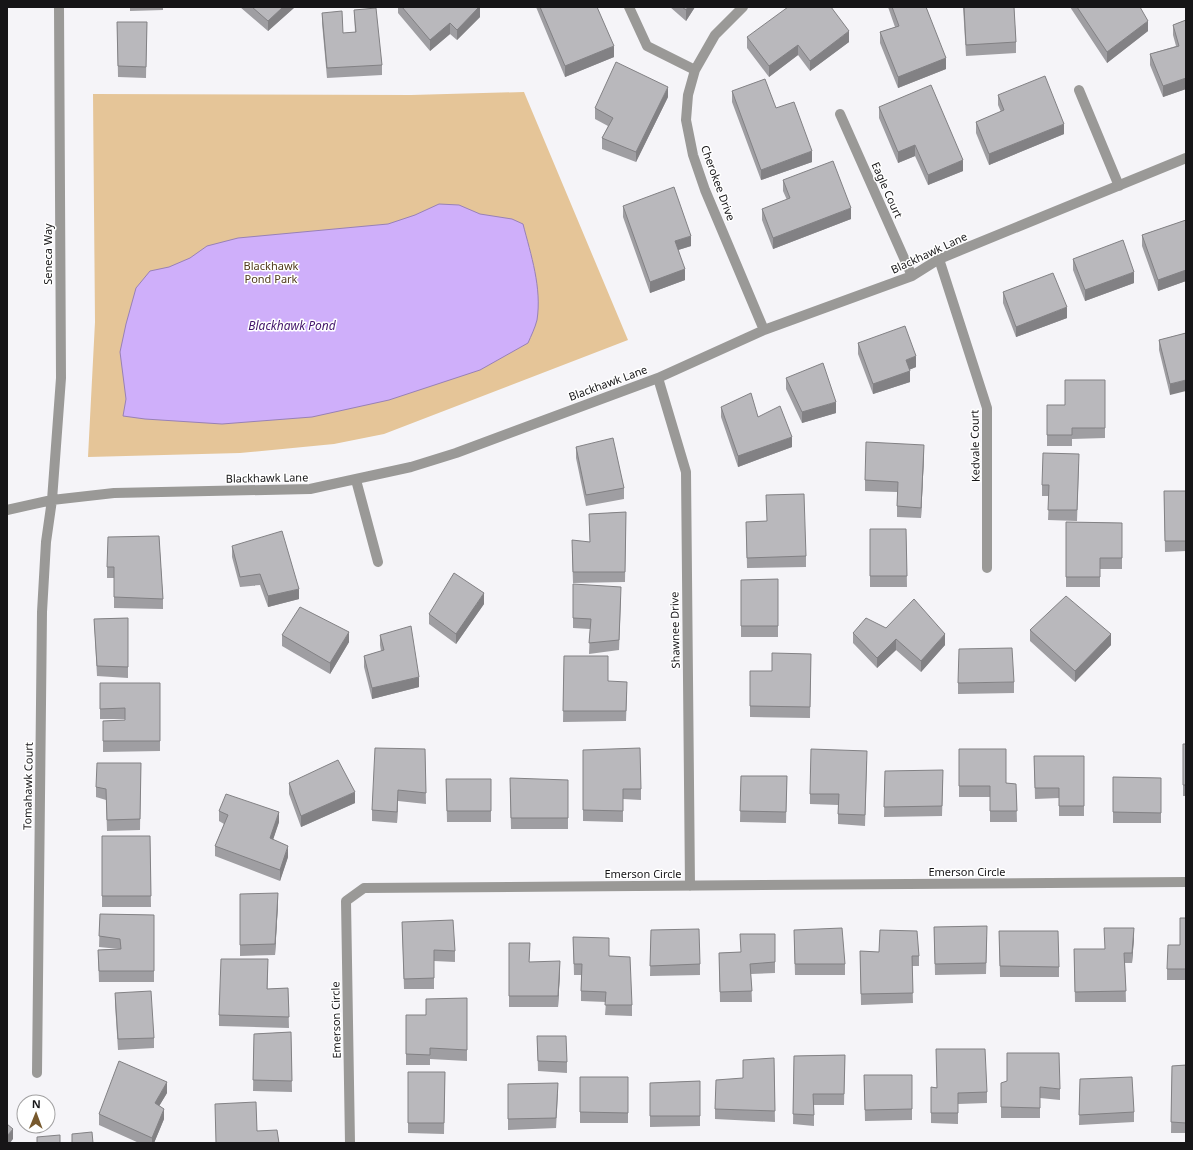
<svg xmlns="http://www.w3.org/2000/svg" width="1193" height="1150" font-family="'Noto Sans',sans-serif">
<style>
.green{fill:#e5c598}
.water{fill:#cfaffa;stroke:#9881b6}
.lines{fill:none;stroke-linecap:round;stroke-linejoin:round}
.minor{stroke:#9a9997;stroke-width:10}
.wall{fill:#9f9ea2}
.shaded-wall{fill:#828184}
.building{fill:#b9b8bc;stroke:#828184}
.labels{text-anchor:middle;stroke-width:3;stroke-linejoin:round;paint-order:stroke}
.street-label{font-size:11px;fill:#161517;stroke:#fff}
.park-label{font-size:11px;fill:#503a1b;stroke:#fff}
.water-label{font-size:12px;font-style:italic;fill:#42146a;stroke:#fff}
</style>
<rect width="100%" height="100%" fill="#f5f4f8"/>
<path class="green" d="M524,92l104,248 -244,94 -50,10 -94,9 -152,4 7,-135 -2,-228 318,1z"/>
<path class="water" d="M439,204l20,1 21,9 32,5 11,5c8,31 19,64 14,96 -2,8 -6,16 -9,23l-48,27 -91,30 -77,17 -90,7 -77,-5 -22,-3 3,-17 -6,-47 6,-28 10,-36 14,-17 19,-4 21,-9 17,-12 31,-8 150,-14 27,-9z"/>
<g class="lines">
<path class="minor" d="M629,7l18,39 48,24
M743,7l-28,28 -20,35 -7,25 -2,25 7,35 12,35 59,140
M1079,90l40,96
M840,114l72,162
M939,259l48,149v160
M658,378l28,94 4,414
M356,480l22,82
M7,510l45,-10 62,-7 196,-4 101,-22 45,-14 202,-75 106,-48 148,-54 27,-17 247,-101
M37,1073l5,-461 4,-70 6,-42 9,-122 -2,-371
M350,1143l-4,-242 18,-13 822,-6"/>
</g>
<path class="wall" d="M130,7h33v3l-33,1z
M240,7h55l-27,24z
M398,7h82v10l-23,23 -7,-6 -20,17 -32,-38z
M536,7h61l17,50 -49,20z
M670,7h25l-9,14z
M888,7h38l20,62 -48,19 -18,-45v-11l15,-5z
M963,7h51l2,35v11l-50,3z
M1070,7h70l8,24 -41,32z
M354,10l28,55v10l-55,3 -5,-55v-10l21,20 12,-1z
M1186,20v69l-23,8 -13,-32v-11l26,-8 -3,-11v-10z
M117,22h30l-1,56 -28,-1z
M747,37l102,5 -39,29 -12,-16 -29,22 -22,-29z
M732,91l44,17 36,54 -51,18 -29,-78z
M998,95l66,39 -75,31 -13,-32v-11l25,-10 -3,-7z
M668,97l-32,65 -34,-13v-11l6,-12 -13,-7v-11z
M879,107l84,64 -35,14 -13,-29 -17,7 -19,-45z
M783,180l68,39 -78,30 -11,-29v-11l25,-9 -4,-9z
M623,206l68,40 -13,4 7,30 -35,13 -27,-76z
M1186,220v61l-28,10 -16,-45v-11z
M1073,259l61,24 -49,18 -12,-31z
M1003,292l64,26 -51,19 -13,-34z
M1186,333l-16,62 -11,-45v-10z
M858,343l58,24 -7,3 1,12 -37,12 -15,-40z
M786,378l50,35 -34,10 -16,-34z
M1105,380v58l-33,1v7h-25v-41h18z
M721,407l37,10 34,30 -54,20 -17,-50z
M576,447l48,41v11l-38,7 -10,-48z
M924,456l-3,62 -24,-1v-25l-32,-1v-11z
M1079,464l-2,57 -29,-1 1,-24h-7v-11z
M1164,491h22v60l-21,1z
M626,512l-1,70 -52,1 -1,-32 18,-9 -1,-28z
M767,521l39,35v11l-59,1 -1,-46z
M1066,522l56,1v46h-22v18h-34z
M870,529h36l1,58h-37z
M159,536l4,63v10l-49,-1v-30h-7v-11z
M232,546l67,53 -31,8 -8,-22 -20,2 -8,-30z
M778,579v58h-37v-57z
M573,584l48,14 -2,52 -30,4 1,-25 -17,-1z
M484,604l-28,40 -27,-20v-10z
M128,618v60l-31,-2 -3,-57z
M886,628l59,17 -24,27 -25,-22 -19,18 -24,-25v-10z
M1030,630l81,15 -36,37 -45,-41z
M282,635l67,7 -19,32 -48,-28z
M380,635l39,52 -47,12 -8,-32v-11l17,-5 -1,-6z
M811,654l-1,64 -60,-1v-46h22z
M564,656l63,36 -1,29 -63,1z
M1014,682v11l-56,1v-11z
M100,683h60v68l-57,1v-31l22,-1v-1h-25z
M1183,744h3v52h-3z
M425,749l1,55 -28,-3 -1,22 -25,-2v-11z
M959,749l47,34 10,1 1,38h-27v-25h-31z
M583,750l58,39v11l-18,-1v23l-40,-1z
M1034,756h50v60h-25v-18l-24,1z
M867,761l-2,65 -27,-2v-19l-28,-1v-10z
M141,763l-1,67 -33,1 -1,-31 -10,-3v-10z
M885,771l58,9 -1,36 -58,1z
M741,776h46l-1,47 -46,-1z
M1113,777l48,1v45h-48z
M446,779h45v43h-44z
M568,780v49h-57l-1,-40z
M289,783l66,20 -54,24 -12,-33z
M219,811l60,11 -6,17 15,18 -8,24 -65,-25v-10l9,-22 -5,-3z
M102,836h48l1,71h-49z
M240,894l38,10 -3,51 -35,1z
M100,914l54,1v67h-55l-1,-32 21,-1 -20,-2z
M1186,918v62h-19v-11l13,-24z
M402,922l53,29v11l-21,-1v28h-30z
M934,927l53,10 -1,37 -51,1z
M651,930l49,34v11l-50,1z
M999,931l60,36v10h-59z
M775,934v39l-24,1 1,28h-32l-1,-49 22,-1z
M573,937l36,19 23,49v11l-27,-1 1,-13 -25,-1v-26h-7z
M1134,938l-2,25h-7l1,39h-51l-1,-53h31z
M794,940l51,24v11h-50z
M509,943l21,10 -1,9 31,10 -2,35h-49z
M860,951l59,5v10h-7l1,37 -52,2z
M268,970l-1,19 21,-1 1,40 -70,-2v-11z
M115,993l39,45v10l-36,2 -3,-46z
M467,998v63l-37,-2v6h-24v-50h20z
M291,1032l1,60 -39,-1 1,-57z
M537,1036l30,26v11l-29,-2z
M845,1055l-1,50h-30v21l-21,-2 1,-68z
M774,1058l1,64 -60,-3v-10l28,-31z
M1186,1065v68h-15l1,-67z
M408,1072h37l-1,62 -36,-1z
M864,1075l48,34v11l-47,1z
M580,1077h48v46h-48z
M1080,1079l54,33v10l-55,3z
M700,1081v45l-50,1v-44z
M1001,1083l59,6v11l-20,-2v20h-39z
M508,1084l50,10 -2,34 -48,2z
M931,1087l56,5v11l-29,1v20l-27,-1z
M167,1093l-8,13 5,13 -10,24h-15l-40,-18v-11z"/>
<path class="shaded-wall" d="M283,7h12l-27,24v-10z
M479,7h1v10l-23,23v-10z
M688,7h7l-9,14v-11z
M1148,21v10l-41,32v-11z
M450,23v11l-20,17v-11z
M849,31v11l-39,29v-10z
M798,45v10l-29,22v-11z
M614,46v11l-49,20v-11z
M946,58v11l-48,19v-11z
M1186,78v11l-23,8v-11z
M668,87v10l-32,65v-10z
M1064,124v10l-75,31v-11z
M915,145v11l-17,7v-11z
M812,151v11l-51,18v-10z
M963,160v11l-35,14v-10z
M851,208v11l-78,30v-11z
M691,236v10l-16,5v-10z
M685,269v11l-35,13v-11z
M1186,270v11l-28,10v-11z
M1134,272v11l-49,18v-11z
M1067,307v11l-51,19v-10z
M916,356v11l-10,4v-11z
M910,371v11l-37,12v-10z
M1186,380v11l-16,4v-11z
M836,402v11l-34,10v-11z
M792,437v10l-54,20v-11z
M924,445v11l-3,62v-10z
M299,589v10l-31,8v-11z
M484,593v11l-28,40v-10z
M349,632v10l-19,32v-11z
M945,634v11l-24,27v-11z
M1111,634v11l-36,37v-11z
M896,639v11l-19,18v-10z
M419,677v10l-47,12v-11z
M398,790v11l-1,22v-11z
M355,792v11l-54,24v-11z
M279,812v10l-9,27v-11z
M288,846v11l-8,24v-11z
M278,893v11l-3,51v-11z
M1134,928v10l-2,25v-10z
M268,959v11l-1,30v-11z
M560,961v11l-2,35v-11z
M167,1082v11l-12,20v-10z
M164,1109v10l-10,24h-2v-5z
M13,1129v10l-3,4h-3v-7z"/>
<path class="building" d="M252,7h31l-15,14z
M402,7h77l-22,23 -7,-7 -20,17z
M540,7h57l17,39 -49,20z
M682,7h6l-2,3z
M788,7h43l18,24 -39,30 -12,-16 -29,21 -22,-29z
M892,7h34l20,51 -48,19 -18,-45 19,-6z
M964,7h50l2,35 -50,3z
M1077,7h63l8,14 -41,31z
M376,8l6,57 -55,3 -5,-55 20,-2 1,22 13,-1 -2,-22z
M1186,20v58l-23,8 -13,-32 29,-8 -6,-21z
M117,22h30l-1,45 -28,-1z
M616,62l52,25 -32,65 -34,-14 11,-20 -18,-10z
M1045,76l19,48 -75,30 -13,-32 28,-12 -6,-15z
M765,79l11,29 18,-6 18,49 -51,19 -29,-79z
M931,85l32,75 -35,15 -13,-30 -17,7 -19,-45z
M833,161l18,47 -78,30 -11,-29 28,-11 -7,-18z
M674,187l17,49 -16,5 10,28 -35,13 -27,-76z
M1186,220v50l-28,10 -16,-45z
M1123,240l11,32 -49,18 -12,-31z
M1053,273l14,34 -51,20 -13,-35z
M905,326l11,30 -10,4 4,11 -37,13 -15,-41z
M1186,333v47l-16,4 -11,-44z
M823,363l13,39 -34,10 -16,-34z
M1065,380h40v48h-33v7h-25v-30h18z
M751,393l7,24 22,-11 12,31 -54,19 -17,-49z
M613,438l11,50 -38,7 -10,-48z
M866,442l58,3 -3,63 -24,-2 1,-24 -33,-2z
M1043,453l36,1 -2,56h-29l1,-25h-7z
M1164,491h22v50h-21z
M804,494l2,62 -59,2 -1,-36 21,-1 -1,-26z
M626,512l-1,60h-52l-1,-32 18,2 -1,-28z
M1066,522l56,1v35h-22v19h-34z
M870,529h36l1,47h-37z
M282,531l17,58 -31,7 -8,-22 -20,3 -8,-31z
M159,536l4,63 -49,-2v-30h-7l1,-30z
M454,573l30,20 -28,41 -27,-20z
M778,579v47h-37v-46z
M573,584l48,3 -2,53 -30,3 2,-24 -18,-1z
M1066,596l45,38 -36,37 -45,-41z
M914,599l31,35 -24,27 -25,-22 -19,19 -24,-25 13,-15 20,10z
M300,607l49,25 -19,31 -48,-28z
M128,618v49l-31,-1 -3,-47z
M411,626l8,51 -47,11 -8,-32 20,-6 -4,-15z
M1012,648l2,34 -56,1 1,-34z
M772,653l39,1 -1,53 -60,-1v-35h22z
M564,656h44v25l19,1 -1,29h-63z
M100,683h60v58h-57v-20l22,-1v-12l-25,1z
M1183,744h3v41h-3z
M375,748l50,1 1,44 -28,-3 -1,22 -25,-2z
M640,748l1,41h-18v22l-40,-1v-60z
M811,749l56,2 -2,64 -27,-1 1,-20h-29z
M959,749h47v34l10,1 1,27h-27v-25h-31z
M1034,756h50v50h-25v-18h-24z
M338,760l17,32 -54,24 -12,-33z
M97,763h44l-1,56 -33,1 -1,-31 -10,-2z
M943,770l-1,36 -58,1 1,-36z
M741,776h46l-1,36 -46,-1z
M1113,777l48,1v35l-48,-1z
M510,778l58,2v38h-57z
M446,779h45v32h-44z
M226,794l53,18 -9,26 18,8 -8,24 -65,-24 13,-31 -9,-4z
M102,836h48l1,60h-49z
M278,893l-3,51 -35,1v-51z
M100,914l54,1v56h-55l-1,-21 23,-1 -1,-10 -21,-3z
M1180,918h6v51h-19l1,-24h12z
M453,920l2,31 -21,-1v28l-30,1 -2,-57z
M987,926l-1,37 -51,1 -1,-37z
M842,928l3,36h-50l-1,-34z
M1104,928h30l-2,25h-8l2,38 -51,1 -1,-43h31z
M699,929l1,35 -50,2 1,-36z
M880,930l37,1 2,25h-7l1,37 -52,1 -1,-43 19,1z
M999,931h59l1,36 -59,-1z
M740,934h35v28l-25,2 2,27 -32,1 -1,-39 22,-1z
M573,937l36,1v18l21,1 2,48h-27l1,-13 -25,-1 1,-27h-8z
M509,943h21l-1,19 31,-1 -2,35h-49z
M221,959h47l-1,30 21,-1 1,29 -70,-2z
M151,991l3,47 -36,1 -3,-46z
M467,998v52l-37,-2v7l-24,-1v-39h20v-16z
M291,1032l1,49 -39,-1 1,-46z
M537,1036h29l1,26 -29,-1z
M936,1049h49l2,43 -29,1v20h-27v-26l6,1z
M1007,1053h52l1,36 -20,-2v21l-39,-1v-24l6,-2z
M845,1055l-1,39h-31l1,21 -21,-1 1,-58z
M774,1058l1,53 -60,-2 1,-29 27,-2v-18z
M119,1061l48,21 -12,21 9,6 -12,29 -53,-24z
M1186,1065v58l-15,-1 1,-56z
M408,1072h37l-1,51h-36z
M864,1075h48v34l-47,1z
M580,1077h48v36l-48,-1z
M1132,1077l2,35 -55,3 1,-36z
M700,1081v35h-50v-33z
M558,1083l-2,35 -48,1v-35z
M256,1102l1,29 20,-1 2,13h-63l-1,-39z
M7,1124l6,5 -6,7z
M92,1132l1,11h-21v-9z
M60,1135v8h-23v-6z"/>
<g class="labels">
<g class="street-label">
<text transform="translate(718 183) rotate(70)" y="4">Cherokee Drive</text>
<text transform="translate(887 190) rotate(66)" y="4">Eagle Court</text>
<text transform="translate(929 253) rotate(-25)" y="4">Blackhawk Lane</text>
<text transform="translate(48 254) rotate(-90)" y="4">Seneca Way</text>
<text transform="translate(608 383) rotate(-20)" y="4">Blackhawk Lane</text>
<text transform="translate(975 446) rotate(-91)" y="4">Kedvale Court</text>
<text transform="translate(267 478) rotate(-1)" y="4">Blackhawk Lane</text>
<text transform="translate(675 630) rotate(-91)" y="4">Shawnee Drive</text>
<text transform="translate(28 786) rotate(-89)" y="4">Tomahawk Court</text>
<text x="967" y="876">Emerson Circle</text>
<text x="643" y="878">Emerson Circle</text>
<text transform="translate(336 1020) rotate(-91)" y="4">Emerson Circle</text>
</g>
<g class="park-label">
<text x="271" y="270">Blackhawk<tspan x="271" dy="13">Pond Park</tspan></text>
</g>
<g class="water-label">
<text x="292" y="330">Blackhawk Pond</text>
</g>
</g>
<rect width="1193" height="1150" fill="none" stroke="#161517" stroke-width="16"/>
<g transform="translate(36 1114) rotate(1)"><circle r="19" fill="#ffffff" stroke="#a2a1a2"/>
<path d="M0-3L7 15L0 10L-7 15Z" fill="#77592d"/>
<text y="-6" font-size="11" font-weight="bold" text-anchor="middle" fill="#161517">N</text>
</g>
</svg>
